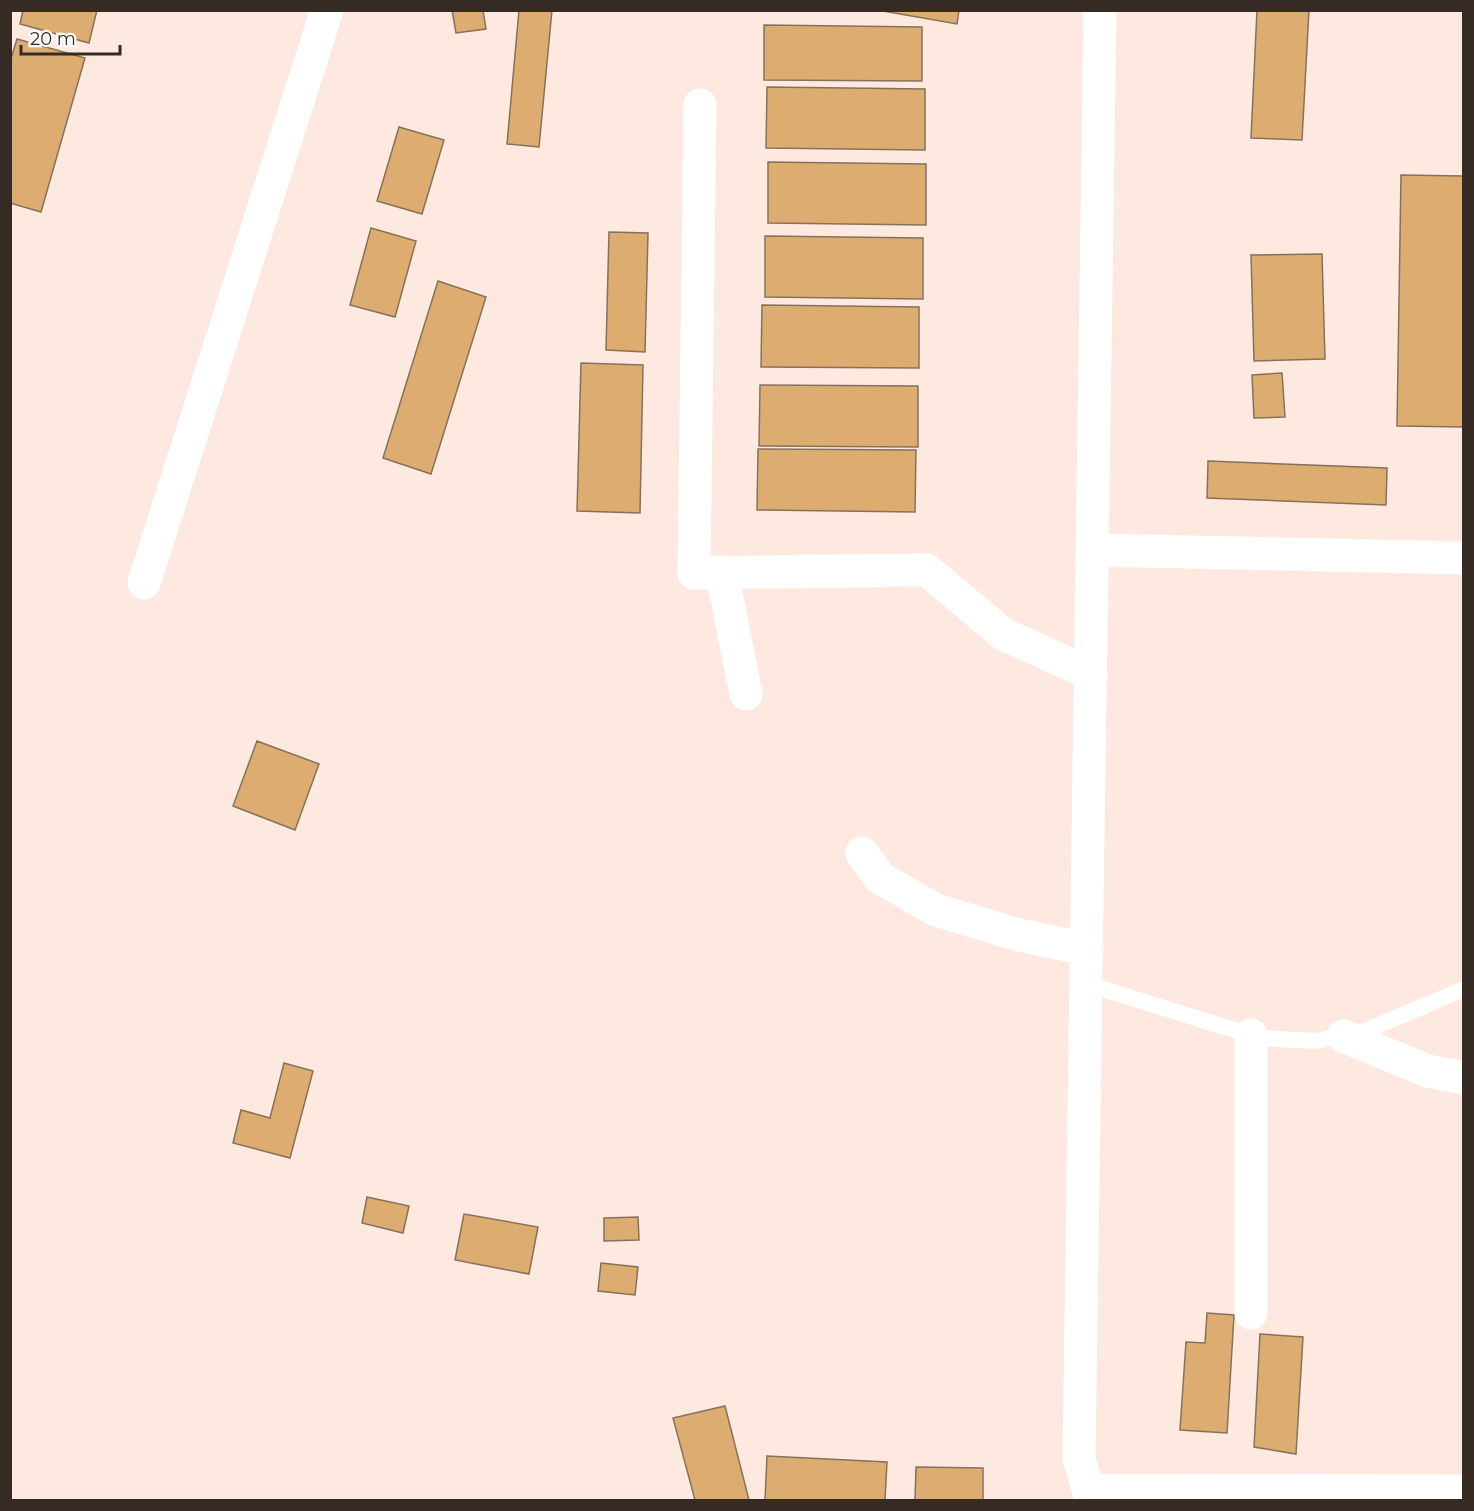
<svg xmlns="http://www.w3.org/2000/svg" width="1474" height="1511" font-family="Montserrat,sans-serif">
<style>
.building{fill:#ddac70;stroke:#86725a;stroke-width:1.5}
.lines{fill:none;stroke-linecap:round;stroke-linejoin:round}
.lane{stroke:#fff;stroke-width:16}
.street{stroke:#fff;stroke-width:33}
</style>
<rect width="100%" height="100%" fill="#fde9df"/>
<path class="building" d="M23,10h74l-8,33 -69,-19z
M452,10h31l3,19 -30,4z
M519,10h33l-13,137 -32,-3z
M877,10h82l-2,14z
M1257,10h52l-7,130 -51,-2z
M764,25l158,2v54l-158,-1z
M17,39l68,19 -44,154 -31,-9v-141z
M767,87l158,2v61l-159,-2z
M399,127l45,13 -22,74 -45,-13z
M768,162l158,2v61l-158,-2z
M1401,175l63,1v251l-67,-1z
M371,228l45,13 -21,76 -45,-12z
M609,232l39,1 -3,119 -39,-2z
M765,236l158,2v61l-158,-2z
M1322,254l3,105 -71,2 -3,-106z
M438,281l48,16 -55,177 -48,-16z
M762,305l157,2v61l-158,-1z
M581,363l62,2 -3,148 -63,-2z
M1282,373l3,44 -31,1 -2,-43z
M760,385l158,1v61l-159,-1z
M758,449l158,1 -1,62 -158,-2z
M1208,461l179,7 -1,37 -179,-7z
M257,741l62,23 -24,66 -62,-24z
M284,1063l29,8 -23,87 -57,-15 8,-33 29,8z
M367,1197l42,9 -6,27 -41,-10z
M464,1214l74,13 -9,47 -74,-14z
M638,1217l1,23 -35,1v-23z
M601,1263l37,4 -3,28 -37,-4z
M1207,1313l27,2 -7,118 -47,-3 6,-88 19,1z
M1260,1334l43,3 -7,117 -42,-7z
M725,1406l24,94h-54l-22,-82z
M767,1456l120,6 -2,38h-120z
M916,1467l67,1v32h-68z"/>
<g class="lines">
<path class="lane" d="M1087,984l173,54 56,3 49,-10 99,-42"/>
<path class="street" d="M700,105l-6,468 233,-3 76,64 88,40
M1093,550l371,8
M722,573l24,121
M144,583l183,-573
M862,853l18,25 56,32 83,25 68,14
M1343,1036l85,35 36,7
M1251,1313v-278
M1088,1490l376,1
M1091,1500l-12,-42 21,-1448"/>
</g>
<rect width="1474" height="1511" fill="none" stroke="#362a24" stroke-width="24"/>
<path d="M21 45v9h99v-9" fill="none" stroke="#362a24" stroke-width="3"/>
<text x="30" y="45" font-size="18" fill="#362a24" stroke="#ffffff" stroke-width="4.5" paint-order="stroke">20 m</text>
</svg>
